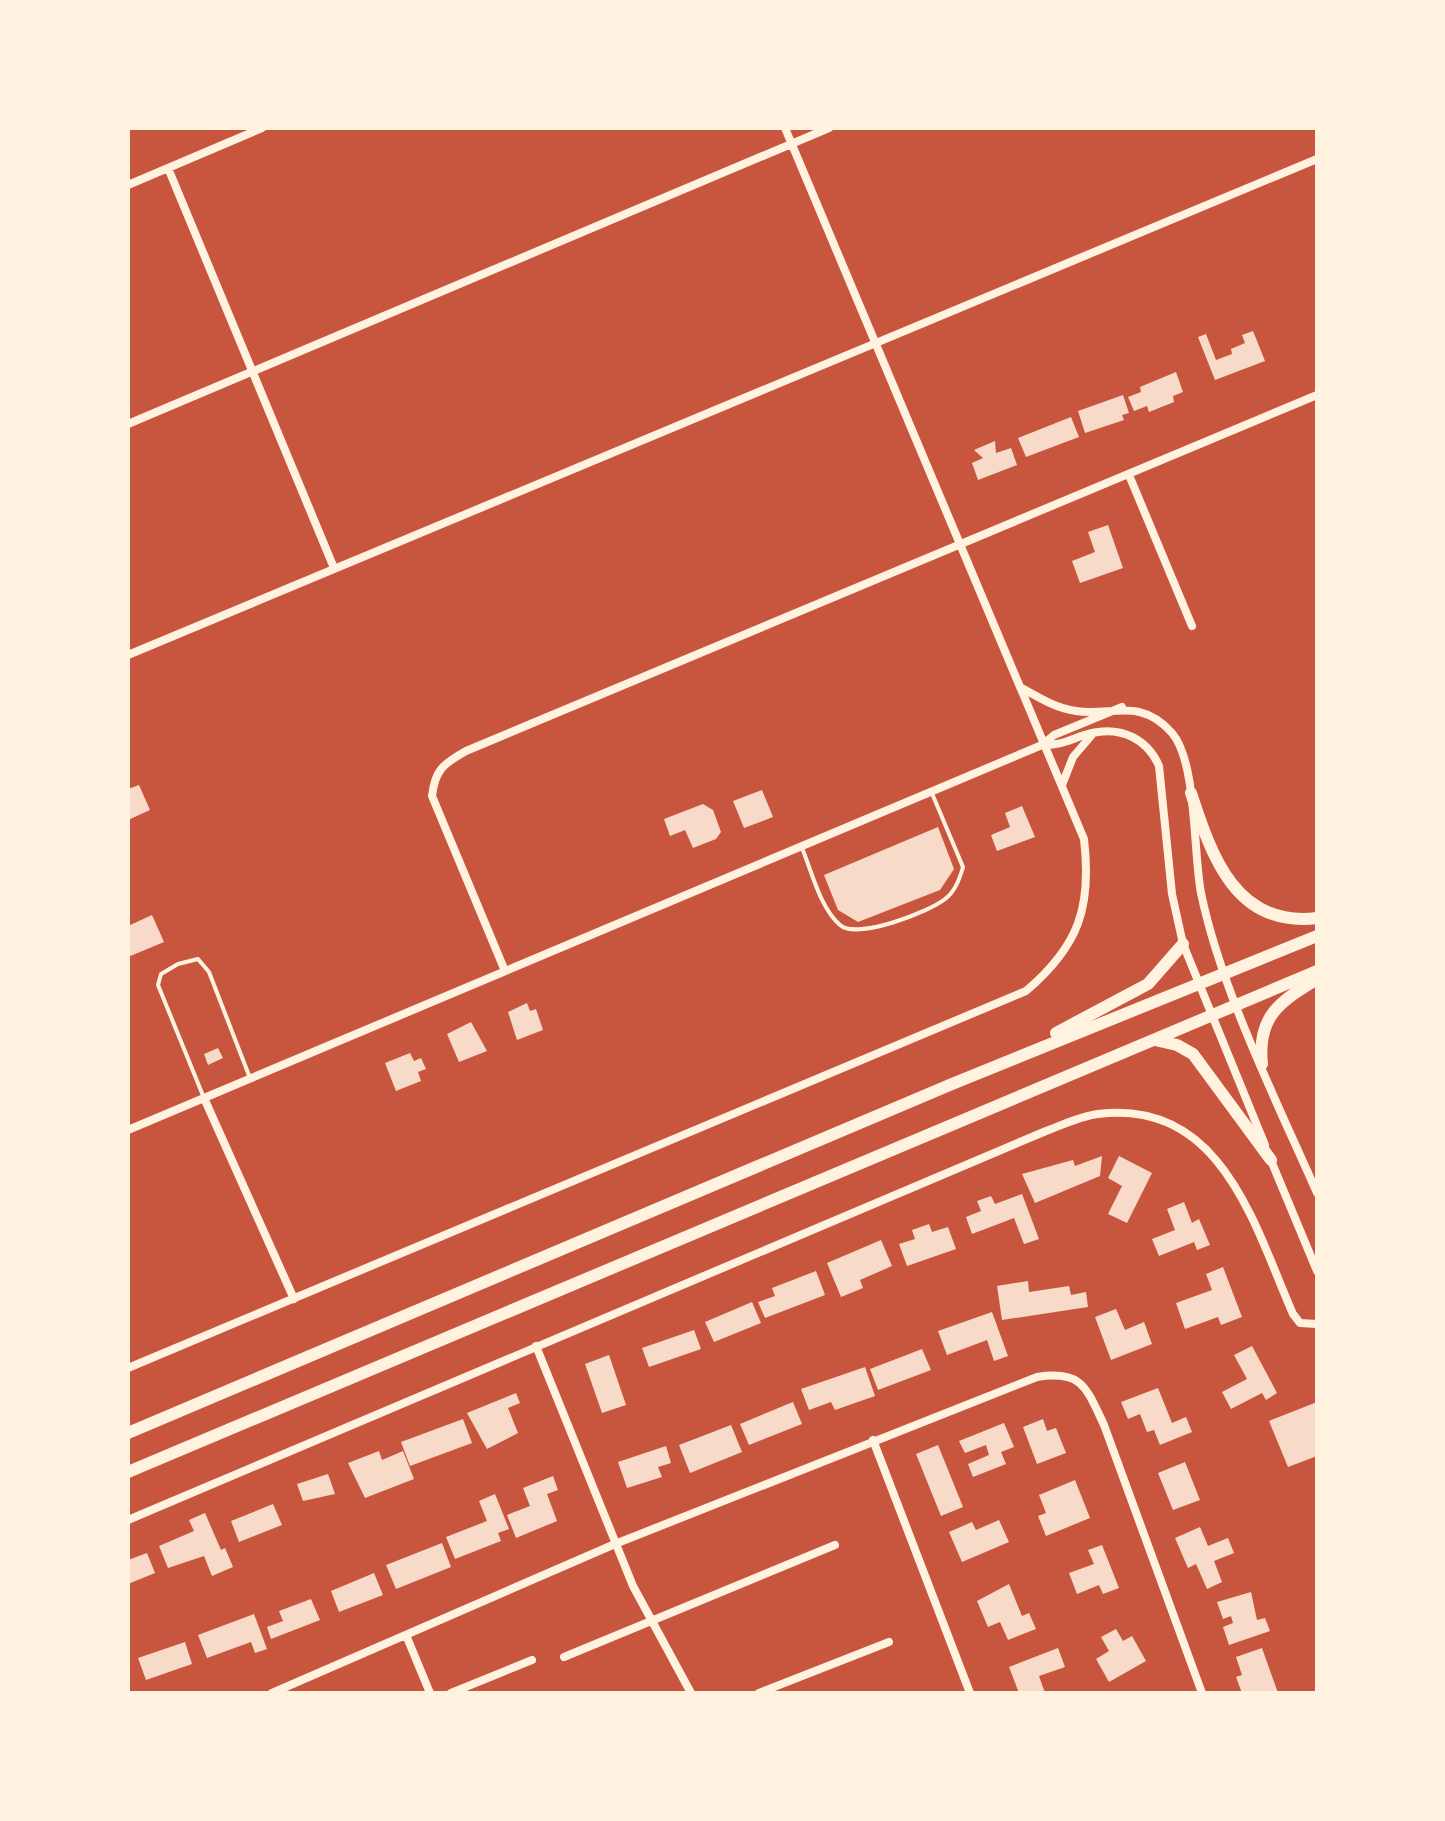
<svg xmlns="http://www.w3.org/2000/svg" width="1445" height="1821" font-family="'PT Sans',sans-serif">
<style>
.building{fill:#f7dbc8}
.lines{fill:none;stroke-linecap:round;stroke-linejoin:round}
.service{stroke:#fff3e0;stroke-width:4}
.minor{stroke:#fff3e0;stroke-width:8}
.trunk{stroke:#fff3e0;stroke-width:12}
</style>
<rect width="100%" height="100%" fill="#c8553d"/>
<path class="building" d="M1253,331l12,30 -50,19 -17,-43 8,-3 10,26 16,-6 -1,-5 14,-6 -3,-8z
M1176,372l7,20 -10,4 1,6 -25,10 -2,-6 -13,5 -6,-14 13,-5 -1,-5z
M1123,395l6,18 -7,2 2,5 -39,13 -7,-22z
M1071,417l8,20 -53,20 -8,-19z
M995,441l1,12 15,-5 6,17 -39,15 -6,-17 11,-5 -9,-8z
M1108,525l15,43 -43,15 -8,-22 23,-9 -7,-20z
M139,785l11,25 -22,10v-31z
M762,790l11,27 -29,11 -11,-27z
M703,804l10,6 8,22 -5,7 -23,9 -8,-18 -15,6 -6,-17z
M1022,806l13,31 -38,14 -6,-16 19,-8 -5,-14z
M938,827l16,42 -14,21 -82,32 -20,-12 -14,-35z
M152,915l12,27 -36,15v-31z
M527,1003l3,8 6,-2 7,21 -26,10 -9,-28z
M471,1022l16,29 -28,11 -12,-28z
M218,1048l5,10 -15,7 -4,-11z
M410,1053l4,8 7,-3 5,11 -8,3 3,9 -25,10 -11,-28z
M1102,1156l-2,20 -65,27 -13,-29 51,-14 2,6z
M1119,1156l33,17 -25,50 -19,-9 14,-28 -14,-8z
M1022,1194l17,45 -15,5 -10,-26 -42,16 -6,-17 15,-6 -4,-10 14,-5 4,8z
M1184,1202l8,21 7,-4 11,26 -13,5 -3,-8 -35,14 -7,-17 23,-9 -8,-21z
M929,1224l3,8 16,-5 8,22 -49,17 -8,-22 16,-5 -3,-9z
M881,1240l11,26 -32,14 3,8 -22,9 -14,-34z
M1223,1267l19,50 -21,8 -3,-8 -33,12 -9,-26 36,-13 -6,-16z
M816,1271l9,24 -60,23 -7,-16 17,-6 -3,-8z
M1028,1281l1,11 40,-6 2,9 15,-3 2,15 -86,13 -5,-34z
M752,1302l9,21 -47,19 -9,-20z
M1116,1309l9,21 19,-8 8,22 -41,16 -16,-43z
M992,1312l16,44 -14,5 -7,-21 -40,15 -9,-24z
M694,1330l7,19 -52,18 -7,-19z
M1252,1346l25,47 -11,7 -4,-7 -31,16 -9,-17 25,-13 -13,-24z
M922,1349l9,21 -53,20 -8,-21z
M609,1355l17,50 -24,8 -17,-49z
M865,1367l10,29 -40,14 -4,-8 -22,8 -8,-21z
M1158,1388l14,35 14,-6 6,15 -32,13 -6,-15 -7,2 -7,-18 -12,5 -7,-17z
M516,1393l4,10 -12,5 10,25 -31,16 -20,-36z
M793,1402l9,22 -53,21 -9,-21z
M1317,1402v54l-29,11 -19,-46z
M463,1419l9,24 -62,23 -9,-24z
M1043,1419l4,12 9,-3 10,25 -29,11 -14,-37z
M1004,1423l10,24 -13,5 5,12 -33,13 -5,-13 21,-9 -3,-10 -21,8 -6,-12z
M731,1425l11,27 -52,21 -11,-28z
M938,1445l25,62 -22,9 -25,-62z
M666,1446l5,17 -13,4 4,10 -35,11 -9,-26z
M379,1451l3,9 21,-9 11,28 -49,19 -17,-35z
M1185,1462l15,38 -27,10 -15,-37z
M328,1474l7,20 -32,7 -6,-17z
M553,1476l5,14 -11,4 10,27 -41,17 -9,-23 23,-9 -7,-18z
M1075,1480l15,38 -44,18 -8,-20 8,-3 -7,-18z
M495,1494l14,35 -11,4 3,8 -46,18 -9,-22 41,-16 -8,-20z
M273,1504l9,21 -43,17 -8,-21z
M205,1513l16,37 4,-2 8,19 -21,9 -8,-20 -36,12 -9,-22 35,-15 -5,-11z
M999,1520l10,22 -47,20 -13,-30 23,-10 4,8z
M1200,1527l8,19 20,-8 6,15 -20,8 8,21 -15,7 -11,-25 -8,4 -13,-30z
M442,1543l9,24 -55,22 -10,-24z
M1102,1545l17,43 -16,6 -4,-9 -22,9 -8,-21 25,-9 -6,-14z
M147,1553l8,20 -27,11v-24z
M374,1573l9,22 -44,17 -8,-21z
M1009,1584l13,32 7,-3 7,16 -28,11 -8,-18 -12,5 -11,-26z
M1251,1592l6,28 8,-2 5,13 -41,14 -6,-18 10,-4 -2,-7 -8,3 -6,-17z
M311,1599l9,21 -49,19 -4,-12 16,-6 -4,-10z
M254,1614l13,35 -12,4 -4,-11 -44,16 -9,-23z
M1116,1629l7,12 9,-5 14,25 -37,21 -13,-23 13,-8 -8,-14z
M185,1642l7,22 -46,16 -8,-22z
M1058,1648l7,19 -26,9 6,17h-26l-10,-26z
M1262,1648l16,45h-36l-6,-16 6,-2 -6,-18z"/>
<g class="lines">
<path class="service" d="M802,848c10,24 18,60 38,77 17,15 89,-13 105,-26 10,-7 15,-21 18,-32l-32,-76
M204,1098l-46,-113 3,-11 17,-10 20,-5 11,13 41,106"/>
<path class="minor" d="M168,168l166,400
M128,185l134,-57
M128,424l701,-296
M1129,475l63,151
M128,655l1189,-496
M1020,687c18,10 35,21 56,24 34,6 64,-15 96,22 25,29 21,118 29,160 20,97 76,209 116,300
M1043,745c19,1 31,-8 49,-12 30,-7 56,7 67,33l13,128 11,50 82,201
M1062,785l11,-28 18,-21
M505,971l-73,-175c3,-26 11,-32 34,-45l851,-356
M204,1098l90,201
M128,1130l914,-385 12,-10 68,-28
M1270,1158l47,113
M536,1346l97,240 58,107
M128,1368l898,-377c53,-45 66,-84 58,-152l-299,-711
M873,1440l97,253
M128,1520l918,-389c16,-6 35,-15 52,-17 124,-15 156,111 195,200l7,9 17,1
M406,1635l24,58
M564,1657l271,-112
M272,1693l343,-149 422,-167c45,-7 49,10 67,48l98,268
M451,1693l81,-33
M759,1693l130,-51"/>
<path class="trunk" d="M1191,793c21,64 45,135 126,125
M1056,1033l92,-49 35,-40
M1155,1040l22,5 16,9 78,106
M1262,1064c-5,-47 17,-62 55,-85
M128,1433l824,-349 365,-148
M128,1472l1189,-501"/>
</g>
<rect width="1445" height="1821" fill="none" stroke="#fff3e0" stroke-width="260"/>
</svg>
